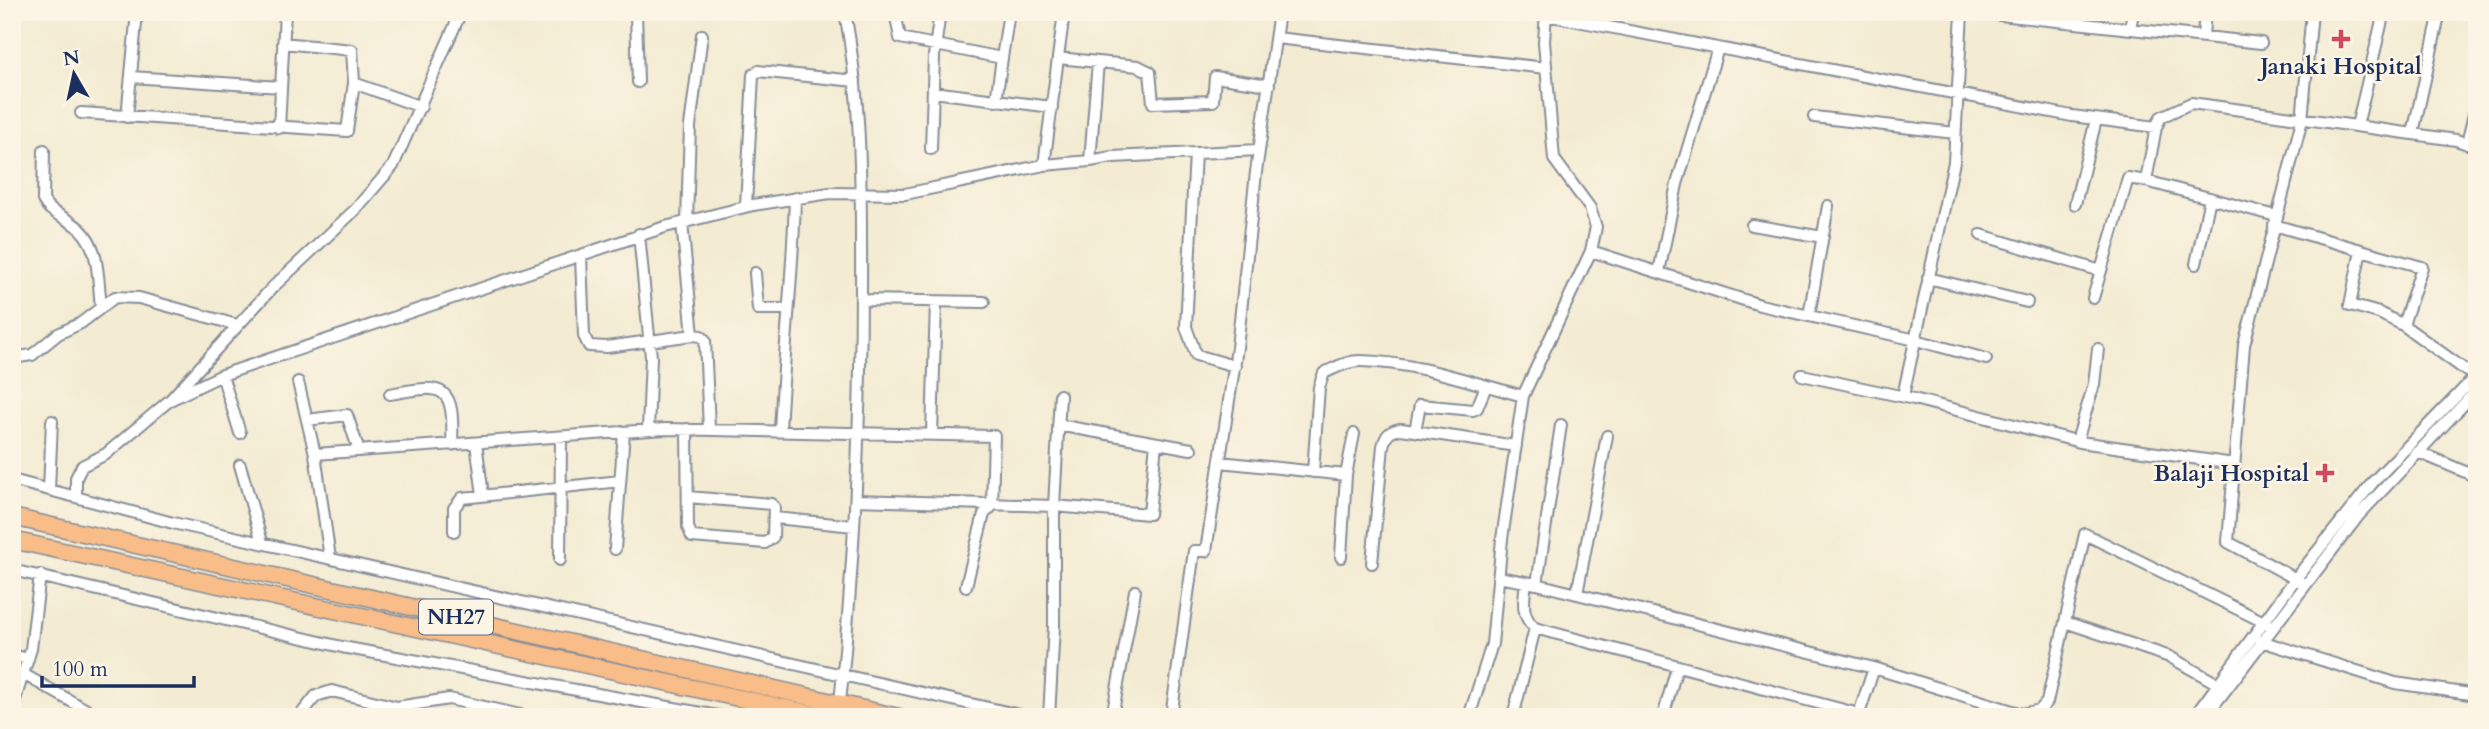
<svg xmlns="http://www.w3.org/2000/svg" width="2489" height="729" font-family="Cardo,serif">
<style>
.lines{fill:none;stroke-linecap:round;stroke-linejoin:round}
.minor-casing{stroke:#878d98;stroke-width:14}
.highway-casing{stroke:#878d98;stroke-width:19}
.minor{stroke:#fff;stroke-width:10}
.highway{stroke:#f8bd88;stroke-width:16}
.poi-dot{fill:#d1495b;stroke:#fcf5e5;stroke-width:2.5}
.labels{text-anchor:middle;stroke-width:5;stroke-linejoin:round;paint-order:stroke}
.shield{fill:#fcf5e5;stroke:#5e6a86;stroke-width:2}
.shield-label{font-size:21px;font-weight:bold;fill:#1b2f5e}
.poi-label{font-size:23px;font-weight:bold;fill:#1b2f5e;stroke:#fcf5e5}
</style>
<rect width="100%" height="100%" fill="#fcf5e5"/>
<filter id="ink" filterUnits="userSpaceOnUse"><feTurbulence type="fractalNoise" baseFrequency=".0143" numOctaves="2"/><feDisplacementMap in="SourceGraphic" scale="14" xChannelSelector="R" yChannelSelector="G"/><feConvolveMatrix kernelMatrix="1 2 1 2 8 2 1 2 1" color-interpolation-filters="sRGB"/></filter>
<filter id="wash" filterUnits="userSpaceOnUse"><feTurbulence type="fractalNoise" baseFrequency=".00686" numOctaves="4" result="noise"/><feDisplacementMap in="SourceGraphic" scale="28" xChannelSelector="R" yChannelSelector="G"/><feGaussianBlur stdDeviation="1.57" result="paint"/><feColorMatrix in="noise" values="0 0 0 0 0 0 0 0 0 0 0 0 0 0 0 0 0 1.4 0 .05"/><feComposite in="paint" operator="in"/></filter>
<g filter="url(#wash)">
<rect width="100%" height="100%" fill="#f3ebd2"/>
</g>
<g filter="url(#ink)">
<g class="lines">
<defs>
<path id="minor" d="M636,12l2,70
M895,12l5,26 102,20 7,-46
M1972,12l289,31
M1546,15l526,101 84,11 5,-10 30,-14 265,37 21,7
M2130,29l3,-17
M2203,36l2,-24
M1276,38l270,30
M1058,58l80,8 12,6 3,31 60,-2 2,-24 54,8
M1098,62l-8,99 22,-4 147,-7
M131,77l150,10
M354,83l67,24
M933,92l119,15
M996,101l6,-43
M81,113l266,18 7,-48 -2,-33 -69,-7
M127,117l10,-105
M1814,117l141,16
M2357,126l27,-114
M2156,127l-10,54 130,35
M279,128l6,-116
M2413,133l27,-121
M2467,144l10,-43
M931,149l3,-93 6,-44
M44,150l-1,50c6,12 18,15 29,23 29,18 25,53 29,83
M1195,153l-9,174 10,28 39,11
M1044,165l46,-4
M2075,204l21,-84
M746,206l7,-131 5,-4 97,10
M687,222l3,-96 12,-91
M682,223l11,112
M1752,225l71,12
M2274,225l87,25 -11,55 29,8 24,12
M639,234l12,123 -3,73
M1981,235l120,36
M2361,250l61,17 -19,58 72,52
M1591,251l169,54 156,35 70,19
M581,256l3,80 5,10 18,1 86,-12 8,1 4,4 4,89
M2196,264l14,-66
M1659,272l18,-88 41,-136
M755,273l3,36h29
M1928,278l99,24
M2093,298l35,-120 18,3
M863,300l121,2
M1809,316l19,-110
M12,358l20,-3 26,-21 23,-11 34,-26 24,1 98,27
M222,375l18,58
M1802,375l112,24 166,43 154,22
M298,382l17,72 15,104
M390,394c58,-12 64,-6 62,51
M1903,396l51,-234 8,-150
M170,400l52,-25 443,-148 88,-22 77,-12 75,1 139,-29 20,-153
M307,420l40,-5 12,36
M1058,425l133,24
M687,429l1,98 4,10 73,6 8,-6 1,-30 -3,-3 -83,-7
M780,430c4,-78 13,-155 15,-232
M1415,431l5,-26 53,5 4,-2 9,-22
M932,434l4,-131
M2077,441l17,-57 4,-35
M476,443l7,52
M2418,452l59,25
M315,454l350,-25 329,7 -2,70 -8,8 -18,72
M1220,462l126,13
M240,465l22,77
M1313,472l6,-85 5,-14c11,-5 23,-12 36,-12 55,1 110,21 163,35
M12,480l161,43 855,194
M49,490l3,-69
M76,497v-19l6,-12 24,-12 64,-54 102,-112 83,-78 38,-44 68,-154
M856,500l198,6 95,8 7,-71
M775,518l79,8
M454,531v-23l8,-10 158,-17
M615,549l9,-117
M1341,557l5,-82 8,-41
M560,560l1,-123
M1372,563l11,-117c3,-11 6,-15 18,-17l115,17
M12,570l330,77 381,70
M1498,577l39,7 337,84 148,46 18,-4 7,-8 18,-80
M1526,582c-2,18 -6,33 9,46
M1537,584l24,-159
M2305,584l-77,-42 16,-197 58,-225 10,-108
M1577,594l30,-158
M2261,641l134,42 82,12
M12,655l16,4
M23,674l76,43
M2225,688l-55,-31 -105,-35 20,-88 187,92
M840,703c16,-154 22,-309 21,-464 0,-77 -2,-151 -16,-227
M12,709l19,-60 9,-74
M299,717l17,-21 16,-5 65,16 52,-8 80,18
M1049,717l5,-91v-120l6,-111
M1112,717l23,-126
M1171,717l23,-166h12l31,-203 19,-176 23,-160
M1469,717l23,-73 10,-105 21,-143 68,-145 5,-24 -6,-19 -36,-49 -10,-117 2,-30
M1513,717l22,-89 324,86
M1663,717l14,-50
M1858,717l16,-49
M2194,717l102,-139 77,-96 104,-107
M2205,717l154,-202 118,-125"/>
<path id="highway" d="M12,517l887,200
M12,540l814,177"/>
</defs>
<use href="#minor" class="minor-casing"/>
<use href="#highway" class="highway-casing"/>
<use href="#minor" class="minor"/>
<use href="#highway" class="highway"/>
</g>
</g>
<g class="poi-dot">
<path d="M2337.5 28.5h7v7h7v7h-7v7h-7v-7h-7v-7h7z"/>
<path d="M2321.5 462.5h7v7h7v7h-7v7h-7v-7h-7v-7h7z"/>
</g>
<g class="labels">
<rect class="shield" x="419" y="599.5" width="74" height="35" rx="5"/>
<g class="shield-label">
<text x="456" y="624">NH27</text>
</g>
<g class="poi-label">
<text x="2341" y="74">Janaki Hospital</text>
<text x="2309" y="481" text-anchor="end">Balaji Hospital</text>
</g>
</g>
<rect width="2489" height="729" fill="none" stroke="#fcf5e5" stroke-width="42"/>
<g transform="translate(74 74) rotate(351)" stroke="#fcf5e5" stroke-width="5" paint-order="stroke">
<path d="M0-5L12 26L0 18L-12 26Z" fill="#1b2f5e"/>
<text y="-10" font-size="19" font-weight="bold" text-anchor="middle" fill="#1b2f5e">N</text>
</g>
<path d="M42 676v10h152v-10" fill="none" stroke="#1b2f5e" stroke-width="3.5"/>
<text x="52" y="676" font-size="21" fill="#1b2f5e" stroke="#fcf5e5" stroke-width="5" paint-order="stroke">100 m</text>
</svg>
